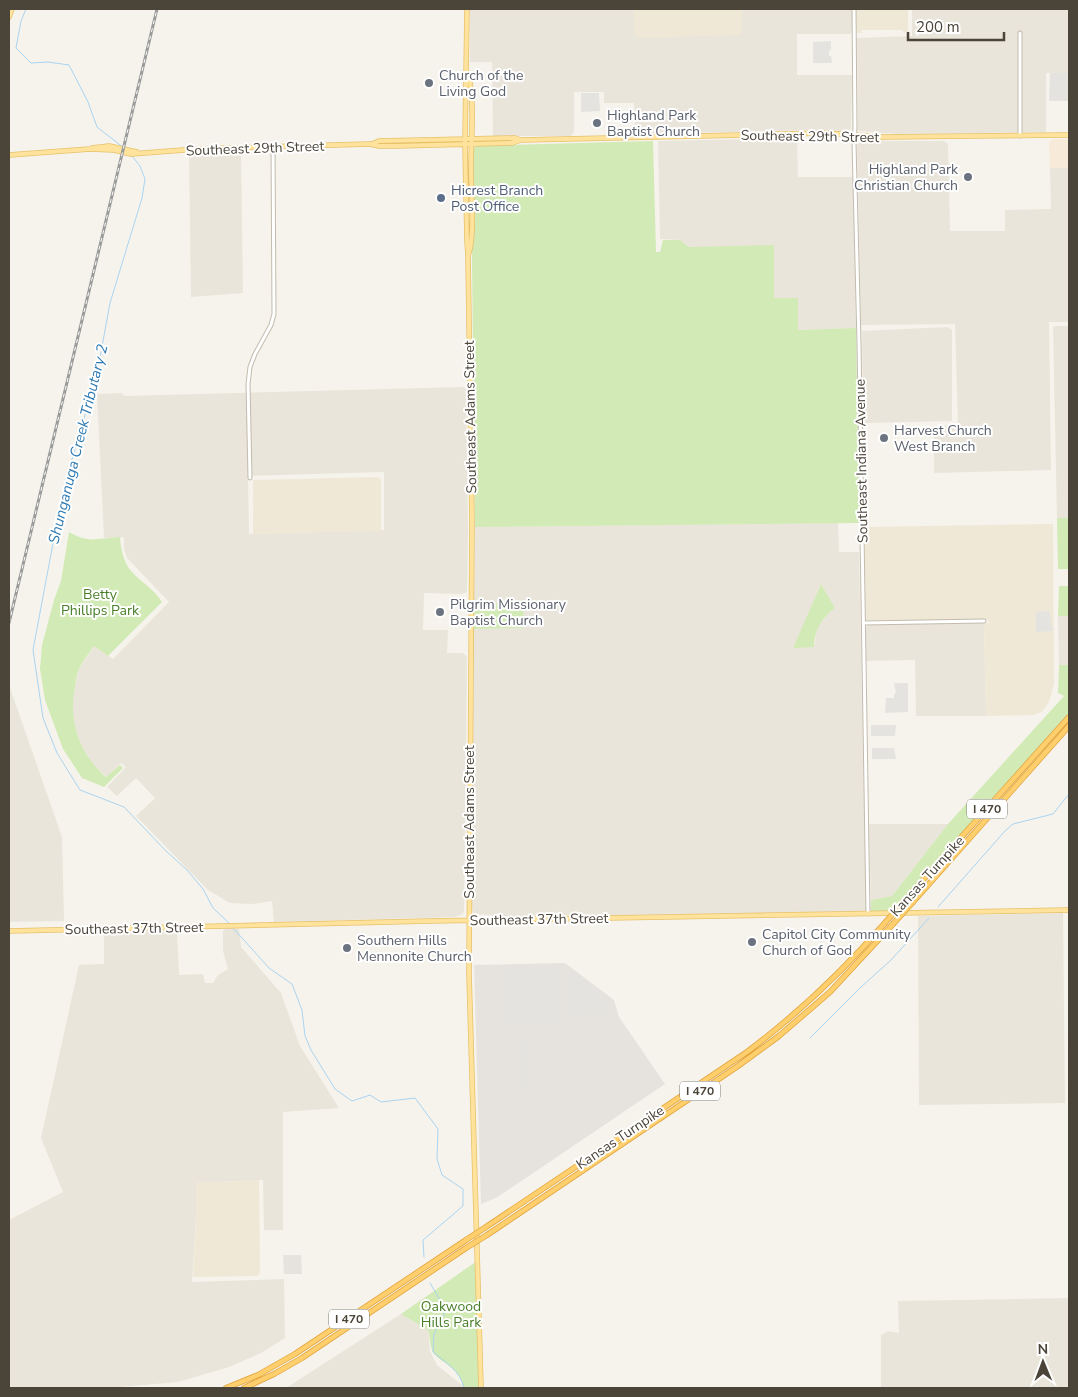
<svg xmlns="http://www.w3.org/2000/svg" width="1078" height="1397" font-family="'Nunito Sans',sans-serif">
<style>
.residential{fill:#eae5da;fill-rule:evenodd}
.commercial{fill:#f7ead8}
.industrial{fill:#e6e2dd}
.education{fill:#efe8d6}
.green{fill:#d2eab5}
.parking{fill:#e5e3e0}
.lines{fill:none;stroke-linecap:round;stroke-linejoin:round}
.stream{stroke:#a9d4f2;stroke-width:1}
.minor-casing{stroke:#c2bbae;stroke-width:5}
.major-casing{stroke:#e6c16a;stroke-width:5.5}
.highway-casing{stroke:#e0a43c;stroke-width:6}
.minor{stroke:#fff;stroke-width:3}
.major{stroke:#ffe39c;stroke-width:4}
.highway{stroke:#ffcf6e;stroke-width:4.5}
.rail-casing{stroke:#9a9a9a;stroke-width:3}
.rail{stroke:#fff;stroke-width:1;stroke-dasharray:4;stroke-linecap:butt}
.highway-bridge-casing{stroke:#e0a43c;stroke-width:6;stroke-linecap:butt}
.highway-bridge{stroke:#ffcf6e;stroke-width:4.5}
.worship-dot{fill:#6b7280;stroke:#fff;stroke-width:2}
.service-dot{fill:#5c6f8a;stroke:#fff;stroke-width:2}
.labels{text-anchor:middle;stroke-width:4;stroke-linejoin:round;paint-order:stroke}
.shield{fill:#fff;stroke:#817c74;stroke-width:1}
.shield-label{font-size:12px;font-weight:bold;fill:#4b4439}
.worship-label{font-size:14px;fill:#5b616d;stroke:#fff;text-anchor:start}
.street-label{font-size:14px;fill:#4b4439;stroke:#fff}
.service-label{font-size:14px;fill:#4e5e75;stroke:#fff;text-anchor:start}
.park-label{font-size:14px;fill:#4a7f2a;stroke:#fff}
.water-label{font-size:15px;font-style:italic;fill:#2e7ab2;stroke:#fff}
</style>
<rect width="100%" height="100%" fill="#f6f3ec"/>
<path class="residential" d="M470,9h164v25l108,-1v-24h110v22l-2,3h-53v41h55l-1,54 -6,2 -21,-1 -186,4 -3,-2 -1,-29h-30v-11h-30v40l-3,4h-78l-1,-74h-22z
M912,9h157v64h-23v59l-145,2 -42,-3 -1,-1 -1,-92 55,-2z
M795,138l2,3 1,36h55l3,151 -58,2 -24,-32 -73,-50 -12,-1 -9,-7 -20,-1 -2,-98z
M864,141h80l4,3 2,87h55v-21l46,-1 -1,-41h19v154h-20l2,148 -117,3v-47l24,-1 -3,-101 -94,1 -4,-181z
M241,152l2,141 -52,4 -2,-142z
M1055,326h14v192h-12l-4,-191z
M948,327l4,3v91l-88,2 -1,-4 -1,-88z
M463,387l3,2 2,139 -1,64 -5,2 -38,-1 -1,37h25l-1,23h16l4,4 -3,255 -3,3 -6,2 -181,5 -2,-21 -19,3 -23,-1 -22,-13 -72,-74 19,-18 -19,-20 -19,18 -10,-9 19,-20 -5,-4 -14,14 -13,-11 -12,-20 -9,-23v-27l6,-27 15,-23 19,13 56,-57 -42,-44 -3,-9v-11l-4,-1 -16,1 -7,-144 25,-1 2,3zM384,472v58l-135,4 -1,-58z
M838,523l1,29h20l7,358 -2,1 -349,6 -41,-3 -2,-4v-59l2,-222 49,-1 1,-24 -50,-1 1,-76zM821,584l14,24 -7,6 -11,14 -3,19h-20z
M1058,616h11v49h-10z
M984,623l2,93h-70l-1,-56 -49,1v-33l2,-3z
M9,685l53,152 2,84 -55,1z
M869,824h79l-56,72 -21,4z
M1063,913l2,190 -146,2 -1,-189z
M226,928l13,1 2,18 40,46 19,53 39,62 -56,4v118h-19l-1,-50 -67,3v35l-4,64 92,-3 1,59 -24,15 -32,14 -51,15 -69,6h-100v-168l54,-28 -22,-54 38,-173 25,-1v-32l73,-2 2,45 24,-1 2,9h8l5,-8 10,-6 -5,-18v-20z
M1069,1298v90h-188v-53l7,-4 11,2 -1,-32z
M401,1314l27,16 2,21 7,14 25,20v3h-176z"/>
<path class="commercial" d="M1053,139h16v29h-19l-1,-27z"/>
<path class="industrial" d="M565,963l49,37 5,17 46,67 -169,114 -15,6 -7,-239z
M283,1255h18l1,19h-18z"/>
<path class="education" d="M634,9h108v24l-2,2 -102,3 -4,-4z
M856,9h52v22l-4,2 -2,-3h-41l1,3h-4l-2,-2z
M378,477l3,2v52l-128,3v-54z
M1053,524l1,160 -5,18 -6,9 -9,4 -48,1 -2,-93h5l-1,-3h-122l-2,-93z
M259,1180l1,93 -3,3 -64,1 3,-59v-35z"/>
<path class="green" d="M653,141l3,111h4l3,-12h17l9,7 85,-2v53h24v32l58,-2 3,195 -384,4 -3,-265 1,-114 4,-2z
M1057,518h12v51h-11z
M69,532c19,12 30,6 51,5 1,12 3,24 11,34 10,11 23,18 31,31l-54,54 -14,-10c-5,7 -11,15 -15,23 -2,5 -3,12 -4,18 -7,35 5,67 31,90l14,-12 3,3 -19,19 -22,-9 -19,-29 -18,-49 -5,-31 2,-24 12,-45 7,-19z
M821,584l14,24c-13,10 -21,22 -21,39l-21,1z
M1059,586h10v30h-11z
M474,603l50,1 -1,24 -49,1z
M1059,665h10v48l-176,198h-22v-11l21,-4 56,-72 116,-128 -6,-3z
M477,1261l4,126h-18c-2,-17 -18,-22 -29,-33 -4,-5 -4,-17 -6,-24l-27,-16z"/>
<path class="parking" d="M831,41v9l-2,1v5h2l1,7h-19v-21z
M1050,73h19l-1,28h-19z
M581,93h18l1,18 -19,1z
M1049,611l4,20 -17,1v-20z
M894,683h14v29l-23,1 1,-15h8v-4l2,-1z
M871,725h25l-1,11h-24z
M872,748h22l2,11h-24z
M559,966l2,57 -58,2 -1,-58z
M564,972h13l20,17 13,12v10l-3,3 -42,1z
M521,1039h7v15h3l1,44h-3l1,23h-7z"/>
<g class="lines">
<path class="stream" d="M26,9l-5,12 -5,27 15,15 17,-1 21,3 19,37 9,25 27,21
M132,156l8,10 5,13 -3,19 -32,105 -13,71 -34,116 -30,160 10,68 14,35 23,37 44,17 42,44 21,19 16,19 10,19 18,17
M938,907l67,-76 8,-7 40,-10 16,-20
M233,928l36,40 23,16 10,26 3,26 6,14 24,39 17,12 18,-6 11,7 34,-4 23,31 -1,30 5,16 21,14v17l-40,34 1,17
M810,1038l50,-50 31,-28 38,-42
M430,1283l13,22 1,9 -10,20 -1,18c12,10 28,19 31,36"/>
<defs>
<path id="minor" d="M854,9l1,119 -1,15 5,200 9,571
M1020,33v103
M250,478l-2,-94 2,-17 5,-13 16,-29 3,-11 -1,-167
M863,623l121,-2"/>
<path id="major" d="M467,9l-2,135 2,97 1,14 4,268 -3,450 12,415
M9,17l3,-8
M468,73c7,25 3,68 3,95 0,23 4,64 -2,85
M372,144l7,-3 136,-3 6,2
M92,148l17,-2 28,6
M9,155l81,-6 24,1 17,4 66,-5 173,-5 9,2h18l115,-3 9,-3 306,-7 53,4 189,-2
M9,931l421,-10 639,-11"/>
<path id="highway" d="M905,900l164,-183
M913,902l156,-176
M486,1227l261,-175c52,-39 95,-80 137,-128
M487,1235l251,-169 41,-30 51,-44 63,-68
M226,1388l32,-13 37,-21 171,-114
M244,1388l30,-14 28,-16 164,-110"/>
</defs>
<use href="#minor" class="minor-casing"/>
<use href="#major" class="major-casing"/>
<use href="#highway" class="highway-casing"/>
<use href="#minor" class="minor"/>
<use href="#major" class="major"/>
<use href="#highway" class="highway"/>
<defs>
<path id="rail" d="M9,623l148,-614"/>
</defs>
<use href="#rail" class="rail-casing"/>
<use href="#rail" class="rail"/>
<defs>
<path id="highway-bridge" d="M884,924l21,-24
M893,924l20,-22
M466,1240l20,-13
M466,1248l21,-13"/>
</defs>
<use href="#highway-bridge" class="highway-bridge-casing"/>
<use href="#highway-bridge" class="highway-bridge"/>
</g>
<g class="worship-dot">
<circle cx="429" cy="83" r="5"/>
<circle cx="597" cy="123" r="5"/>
<circle cx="968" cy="177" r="5"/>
<circle cx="884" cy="438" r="5"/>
<circle cx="440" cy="612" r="5"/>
<circle cx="752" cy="942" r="5"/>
<circle cx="347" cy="948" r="5"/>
</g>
<circle class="service-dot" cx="441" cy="198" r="5"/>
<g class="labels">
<g class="shield">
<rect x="967" y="799.5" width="40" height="19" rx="4"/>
<rect x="680" y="1081.5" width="40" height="19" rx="4"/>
<rect x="329" y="1309.5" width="40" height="19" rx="4"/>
</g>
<g class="shield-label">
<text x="987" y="813">I 470</text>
<text x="700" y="1095">I 470</text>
<text x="349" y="1323">I 470</text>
</g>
<g class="worship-label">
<text x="439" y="80">Church of the<tspan x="439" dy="16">Living God</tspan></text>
<text x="607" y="120">Highland Park<tspan x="607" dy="16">Baptist Church</tspan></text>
<text x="958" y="174" text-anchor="end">Highland Park<tspan x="958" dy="16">Christian Church</tspan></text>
<text x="894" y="435">Harvest Church<tspan x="894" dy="16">West Branch</tspan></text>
<text x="450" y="609">Pilgrim Missionary<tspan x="450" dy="16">Baptist Church</tspan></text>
<text x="762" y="939">Capitol City Community<tspan x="762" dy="16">Church of God</tspan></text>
<text x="357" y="945">Southern Hills<tspan x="357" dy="16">Mennonite Church</tspan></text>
</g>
<g class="street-label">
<text transform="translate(810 136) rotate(1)" y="5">Southeast 29th Street</text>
<text transform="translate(255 148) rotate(-2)" y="5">Southeast 29th Street</text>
<text transform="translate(470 417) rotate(-91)" y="5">Southeast Adams Street</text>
<text transform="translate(861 461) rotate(-91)" y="5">Southeast Indiana Avenue</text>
<text transform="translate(469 822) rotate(-90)" y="5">Southeast Adams Street</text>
<text transform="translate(927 876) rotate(-48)" y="5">Kansas Turnpike</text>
<text transform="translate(539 919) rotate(-1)" y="5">Southeast 37th Street</text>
<text transform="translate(134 928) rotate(-1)" y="5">Southeast 37th Street</text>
<text transform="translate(620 1137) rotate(-34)" y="5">Kansas Turnpike</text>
</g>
<g class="service-label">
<text x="451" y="195">Hicrest Branch<tspan x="451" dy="16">Post Office</tspan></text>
</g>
<g class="park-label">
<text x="100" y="599">Betty<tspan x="100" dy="16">Phillips Park</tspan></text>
<text x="451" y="1311">Oakwood<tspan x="451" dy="16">Hills Park</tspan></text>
</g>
<g class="water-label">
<text transform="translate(78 444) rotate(-76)" y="5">Shunganuga Creek Tributary 2</text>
</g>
</g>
<rect width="1078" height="1397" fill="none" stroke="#4b4439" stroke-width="20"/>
<g transform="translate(1043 1362) rotate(359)" stroke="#ffffff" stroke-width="4" paint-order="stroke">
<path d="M0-4L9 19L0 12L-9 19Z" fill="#4b4439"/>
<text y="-8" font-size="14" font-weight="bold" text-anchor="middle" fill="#4b4439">N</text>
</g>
<path d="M908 32v8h96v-8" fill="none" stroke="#4b4439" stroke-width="2.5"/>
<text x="916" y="32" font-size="15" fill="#4b4439" stroke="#ffffff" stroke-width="4" paint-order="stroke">200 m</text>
</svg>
